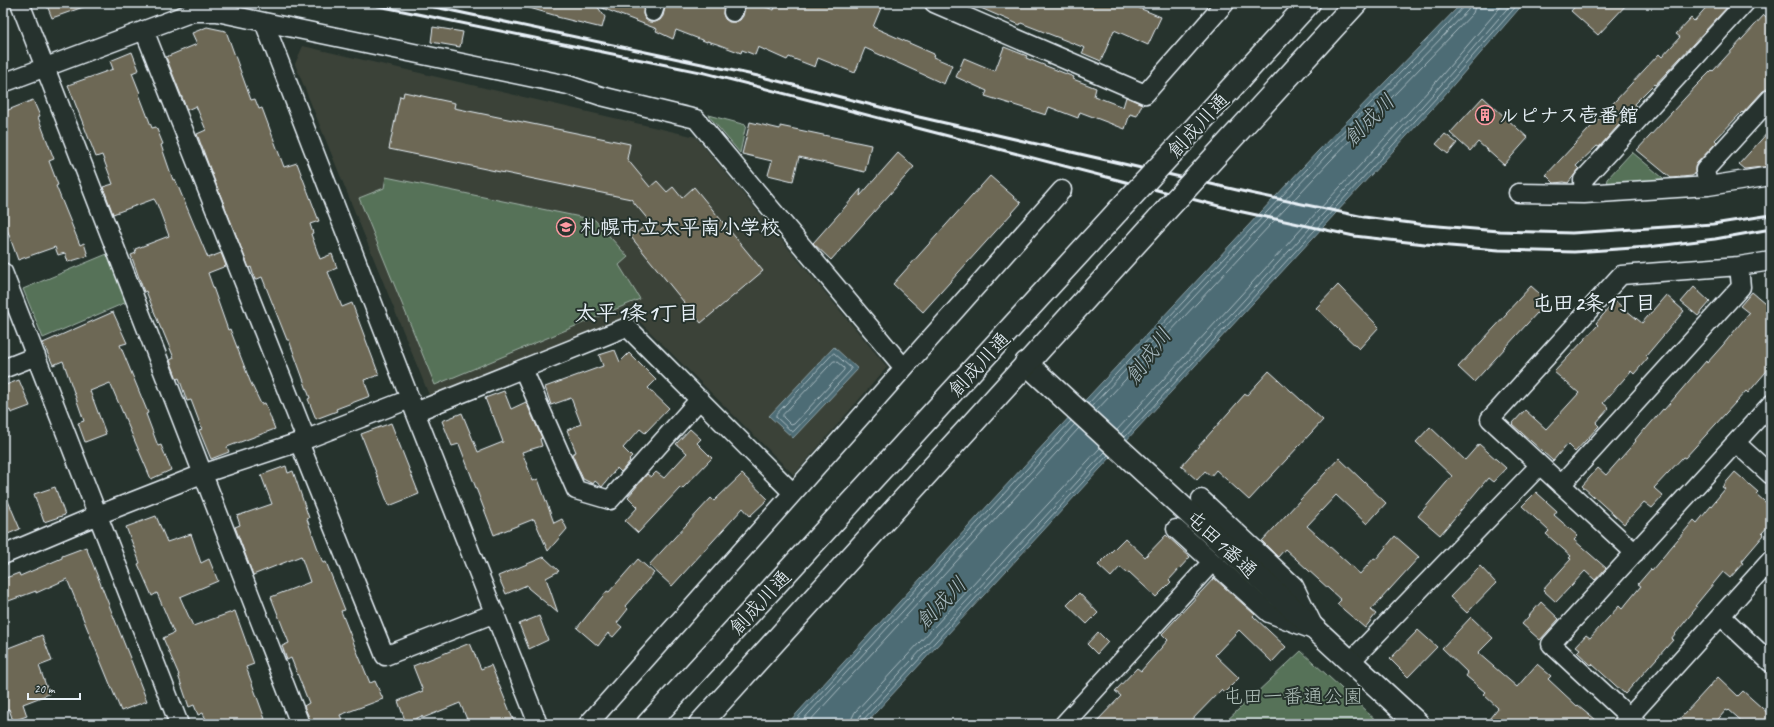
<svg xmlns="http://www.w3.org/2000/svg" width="1774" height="727" font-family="Caveat,'Klee One',sans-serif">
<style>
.built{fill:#3b4339}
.green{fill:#577259;stroke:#a0b2a8}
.water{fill:#4e6c74;stroke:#8ca1a9}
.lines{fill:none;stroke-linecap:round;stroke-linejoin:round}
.shore{stroke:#aabcc3;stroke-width:1}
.building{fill:#6d6855;stroke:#e8f1f8}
.street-casing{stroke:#e8f1f8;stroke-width:21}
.secondary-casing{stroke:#e8f1f8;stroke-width:25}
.highway-casing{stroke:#e8f1f8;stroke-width:25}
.street{stroke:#26332d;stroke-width:18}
.secondary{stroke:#26332d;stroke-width:22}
.highway{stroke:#26332d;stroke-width:22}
.rail{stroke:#e8f1f8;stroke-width:3}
.highway-bridge-casing{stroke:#e8f1f8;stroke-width:25;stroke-linecap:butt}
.highway-bridge{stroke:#26332d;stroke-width:22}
.labels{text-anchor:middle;stroke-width:4;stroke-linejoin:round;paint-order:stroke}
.poi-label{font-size:20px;font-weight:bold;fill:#e8f1f8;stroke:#26332d;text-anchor:start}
.street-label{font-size:20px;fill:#e8f1f8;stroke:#26332d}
.park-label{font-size:20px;fill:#aebeb8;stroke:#26332d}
.water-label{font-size:21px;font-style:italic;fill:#aabcc3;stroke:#26332d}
.neighbourhood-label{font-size:21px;font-weight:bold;fill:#e8f1f8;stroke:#26332d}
</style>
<rect width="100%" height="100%" fill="#26332d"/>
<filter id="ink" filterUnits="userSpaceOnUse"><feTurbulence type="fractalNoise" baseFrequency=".025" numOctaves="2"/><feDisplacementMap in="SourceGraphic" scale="8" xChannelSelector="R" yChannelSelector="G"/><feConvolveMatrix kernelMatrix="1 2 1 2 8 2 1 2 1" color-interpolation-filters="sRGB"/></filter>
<g filter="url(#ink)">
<path class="built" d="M303,46l393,91 191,230 -93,108 -159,-158 -204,83 -136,-336z"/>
<path class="green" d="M708,115l38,10 -6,28z
M1632,152l37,31 -64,5 2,-9z
M386,177l209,43 33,37 -9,8 21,34 -205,86 -76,-187 25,-10z
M107,254l20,48 -84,36 -20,-49z
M1301,651l79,73h-157z"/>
<path class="water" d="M1462,3h62l-83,96 -576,625h-78l259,-282 272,-291z
M834,347l24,22 -65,69 -24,-22z"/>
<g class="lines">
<path class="shore" d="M834,353l17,15v2l-57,61 -2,1 -16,-15v-2z
M834,361h2l8,7v2l-50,54 -3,1 -8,-8v-2z
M1088,404l233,-250 126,-129 16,-18 1,-4
M1091,407l234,-250 126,-129 17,-18 2,-7
M1096,411l233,-249 126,-130 18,-19 3,-10
M1117,430l313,-341 74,-86
M1121,434l313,-341 78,-90
M1125,437l313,-341 81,-93
M792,724l279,-303
M799,724l276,-300
M807,724l272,-296
M851,724l1,-6 3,-6 245,-264
M857,724l3,-8 245,-264
M862,724l1,-4 245,-265"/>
</g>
<path class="building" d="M46,3h43v2l-37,13z
M527,3h118l-2,11 2,5 4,3h6l5,-2 3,-4 3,-13h59l-2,11 2,5 4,3h6l5,-2 3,-4 3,-13h9l19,7 3,-7h106l-10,24 61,27 -1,3 19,8 -8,19 -79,-36 -10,25 -37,-15 -3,9 -26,-10 -2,3 -29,-13 -3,8 -13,-5 -1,3 -24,-9 -10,-3v1l-31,-12 -3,9 -17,-8 1,-2 -60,-23 8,11 -3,11 -45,-11v-1l-31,-9z
M969,3h172l-2,5 22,9 -13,28 -34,-15 -13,31 -19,-8 3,-5 -64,-25 -1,2z
M1578,3h50l-30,32 -27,-24z
M1710,3h21l-76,82 -1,-1 -20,20 2,2 -37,41 -2,-1 -21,20 3,3 -11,14 -4,-1 -10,1 -8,-8 113,-121 3,3 18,-20 -4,-3 15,-16 3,3z
M1764,15l7,6v67l-8,3 -20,22 -1,-1 -27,28 2,2 -20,21 -2,4v7l-3,2 -21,2 -34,-28 59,-64 16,-16 1,1z
M207,27l19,4 25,69 4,-1 4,10 3,-1 22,59 13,-4 22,58 -9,3 3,9 -2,1 9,25 12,-5 5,14 -9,4 14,35 10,-4 27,72 -15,5 6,16 -34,13 1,2 -21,8 -8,-20 2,-1 -21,-58h-2l-25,-63 -7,3 -4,-13 -2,1 -37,-94 -15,-40 9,-4 -10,-24 -9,4 -21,-53 31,-13 -5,-11z
M433,27l30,5 -3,15 -29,-5z
M1004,47l23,9 -1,2 48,19 -1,2 23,9 -2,8 29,11 3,-10 16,7 -5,12 -7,-2 -5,15 -45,-17 -2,6 -29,-11 -3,8 -61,-19 2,-5 -31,-14 8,-19 31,13z
M132,52l7,18 -7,3 8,20 -1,1 13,34 4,-1 7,17 -2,1 12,35 2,-1 33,79 13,-5 5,13 -18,7 20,57 2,-1 20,52 11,23 4,-1 10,26 -48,18 2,5 -18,7 -12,-29 3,-1 -11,-29 -4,1 -8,-23 -2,1 -7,-19 4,-2 -12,-29h-1l-15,-38 -2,1 -13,-37 5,-2 -1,-4 34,-13 -12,-32 -3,-5 -41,15 -10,-27 10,-3 -11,-29 -6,2 -28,-72 45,-16 -3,-8z
M404,92l51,11 -1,5 176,36 -3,15 23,28 7,-6 10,11 6,-5 9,11 12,-11 69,84 -62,52 -70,-86 19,-15 -19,-23 -242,-50 11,-53 3,1z
M1483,97l45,41 -24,27 -26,-23 -8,9 -20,-18z
M33,100l7,16 -2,1 16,42 -5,2 9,24 -2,1 24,59 4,-2 4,13 -20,6 -3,-9 -7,2 -3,-8 -37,13 -15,-42v-106z
M750,122l30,7v-3l91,19 -6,27 -66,-15 -6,24 -25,-6 4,-14 -30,-7z
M1771,129v37l-26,3 -6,-5z
M1445,134l12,9 -9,11 -12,-10z
M898,153l16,14 -83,93 -18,-17 48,-54 -1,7z
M990,176l31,27 -98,109 -30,-28z
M1338,285l41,42 -20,22 -43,-41z
M1531,286l17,15 -74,81 -16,-15 49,-53 -1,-1z
M1694,287l16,15 -12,14 -17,-14z
M1752,292l19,16v58l-23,27 -2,-2 -61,67 -2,-1 -29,31 9,8 -11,12 -8,-6 -20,22 -42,-38 16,-18 8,7 30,-34 -1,-1 9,-11 1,1 18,-21 1,1 42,-49 1,2 16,-18 26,-32 -9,-7z
M1666,295l18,16 -38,45 2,2 -14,16 -3,-3 -28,32 6,5 -13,15 3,3 -24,26 -8,-8 -14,17 -41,-37 13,-14 21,19 33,-36 -25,-21 44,-47 -2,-2 19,-22 27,22z
M113,312l14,31 -7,2 28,68 -2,1 12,32 3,-1 10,25 -20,9 -41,-96 -20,8 16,43 -21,8 -7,-19 6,-2 -21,-60 -10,4 -10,-22z
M615,350l5,12 9,-9 27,27 -8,8 21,20 -24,25 -5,-4 -17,19 9,9 -3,3 1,1 -9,11 -4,-4 -15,19 -7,-6 -2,3 -10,-5 -11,-25 4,-2 -9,-22 14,-6 -10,-26 -20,7 -6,-18 58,-21 -4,-11z
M1269,371l54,49 -74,80 -33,-30 -5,6 -6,-5 -8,9 -16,-14 64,-72 2,1z
M19,380l11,26 -19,7 -1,-3 -7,3v-27z
M504,391l7,18 15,-7 16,36 -2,1 2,7 -20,6 11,29 5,-2 16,44 8,-4 5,10 -19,22 -14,-32 -40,16 -35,-91 -7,2 -10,-25 20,-8 16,39 25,-10 -10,-27 -1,1 -7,-18z
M391,423l28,71 -30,12 -28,-72z
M1430,427l35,33 14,-16 27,24 -13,14 -5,-4 -48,57 -22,-19 34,-40 -36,-34z
M690,429l11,10 -4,4 15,15 -30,31 -2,-1 -42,45 -13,-12 13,-14 -10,-10 19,-23 4,3 5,-5 8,6 23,-25 -11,-9z
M1339,458l47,45 -19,21 -31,-29 -29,31 53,48 14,-16 2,1 19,-23 24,21 -48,53 5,4 -11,14 -28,-24 4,-4 -56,-51 -7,8 -16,-16z
M286,466l2,7 5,-2 16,47 -2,1 16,44 3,-1 19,48 -4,1 15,38 14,34 5,-2 8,18 -43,16 4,9h-32l-8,-18 5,-3 -18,-45 -4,2 -5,-14 7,-3 -18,-46 39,-15 -9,-26 -48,19 -18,-48 5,-2 -3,-9 35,-12 -11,-29z
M1735,472l23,20 -2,2 15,13v16l-9,10 2,2 -23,27 2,1 -13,15 -7,-6 -28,34 2,1 -26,32 2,1 -48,54 -33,-30 -1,1 -14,-13 3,-3 -4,-3 10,-11 4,3 29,-32 3,3 19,-23 -3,-2 13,-15 1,1 42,-50 3,3 28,-34 -3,-2z
M742,474l26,25 -18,17 -7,-8 -71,78 -23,-21 62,-67 3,3z
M55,487l10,28 -21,7 -10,-28z
M3,489l17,40 -17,7z
M1536,492l21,19 -3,4 24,21 -4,4 32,28 -11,12 -10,-9 -29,31 -13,-12 28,-31 -2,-1 2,-2 -25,-22 3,-3 -27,-25z
M156,516l11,26 24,-8 10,29 8,-4 9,22 -38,16 13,29 42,-15 19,53 -8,3 19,52 -14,5h-43l-5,-11 -5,2 -4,-10 -5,2 -11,-32h1l-16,-37 11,-5 -17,-40 -5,3 -14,-32 2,-1 -14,-36z
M1166,535l24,22 -21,23 2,2 -15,15 -27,-25 -2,1 -7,-6 -9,10 -13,-12 27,-27 20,19z
M86,547l61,154 -26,10 -54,-132 -31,14v-2l-33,12v-24l16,-6 1,3 42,-18v-2z
M544,557l15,14 -13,7 12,35 -30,-25 -1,-3 -21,9 -8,-18z
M638,559l16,14 -29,33 3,3 -11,14 5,4 -9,10 -5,-4 -10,13 -21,-18 30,-37 2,1z
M1480,566l16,17 -29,30 -17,-16z
M1214,578l39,35 2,1 -2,2 33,31 -14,15 -33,-32 -24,25 24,23 -15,15 -3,-3 -33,34h-94l27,-28 -6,-5 22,-23 4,3 27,-31 -6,-6z
M1079,593l19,20 -11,11 -20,-19z
M1541,602l18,17 -19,21 -18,-16z
M539,616l9,24 -19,9 -10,-25z
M1471,617l22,21 -15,15 39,34 20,-23 14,12 -3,3 29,27 1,-1 23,19h-116l13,-16 -15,-14 2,-2 -19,-16 2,-3 -26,-25z
M1418,630l19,17 -29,30 -18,-18z
M1098,632l10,10 -11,12 -10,-10z
M42,635l10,26 -13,5 10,28 -26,10 4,12 -14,5 -4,-12 -6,2v-61z
M470,643l11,26 10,-4 24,59h-46l-9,-21 -37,15 -1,-2 -16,7 -8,-22 25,-10 -10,-25z
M1718,677l20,19 5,-5 28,25v8h-26l-16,-14 -1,1 -2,-1 -12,14h-39z"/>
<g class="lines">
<defs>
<path id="street" d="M20,3l280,721
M934,3l211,91 80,-91
M653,12l3,-9
M733,12l3,-9
M264,22l304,63 33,11 95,23 208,249
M144,30l162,409
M3,83l190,-71h24l47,10 146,377 128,325
M1708,186l-3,-16 66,-72
M1518,193l66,1 124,-8 63,-10
M1584,194l-1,-14 162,-177
M3,272l176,452
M3,369l33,-13
M523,369l53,121 34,10 90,-101
M415,412l212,-85 166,166
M299,442l86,214 110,-43
M1736,443l35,32
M1561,485l180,-198 -2,-21
M1176,529l93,84 47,18 -22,-45 -93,-87
M1635,553l-145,-134 131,-144 118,-9 32,-5
M3,555l95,-40 104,-41 97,-32 111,-43
M1721,616l50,47
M1350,662l189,-196
M588,724l474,-534
M1064,724l148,-162
M1623,724l148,-164
M1637,724l-86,-80 220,-240"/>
<path id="secondary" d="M1026,363l392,361"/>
<path id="highway" d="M1183,141l126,-138
M1223,148l133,-145
M648,724l470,-513
M700,724l459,-506"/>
</defs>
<use href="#street" class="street-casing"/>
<use href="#secondary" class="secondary-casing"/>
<use href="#highway" class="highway-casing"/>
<use href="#street" class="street"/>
<use href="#secondary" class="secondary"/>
<use href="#highway" class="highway"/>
<path class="rail" d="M364,3l341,70 533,138 116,25 71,8 74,6 75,2 74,-5 67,-8 56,-10
M416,3l342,73 161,41 331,76 114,24 62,8 73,6 73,2 141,-9 58,-9"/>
<defs>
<path id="highway-bridge" d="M1118,211l65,-70
M1159,218l64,-70"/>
</defs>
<use href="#highway-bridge" class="highway-bridge-casing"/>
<use href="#highway-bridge" class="highway-bridge"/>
</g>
</g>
<defs>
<symbol id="building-ring" viewBox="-11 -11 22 22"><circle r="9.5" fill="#26332d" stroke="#ff9aa2" stroke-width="1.5"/><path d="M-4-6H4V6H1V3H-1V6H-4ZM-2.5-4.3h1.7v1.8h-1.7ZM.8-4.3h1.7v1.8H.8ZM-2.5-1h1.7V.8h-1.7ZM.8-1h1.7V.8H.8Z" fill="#ff9aa2"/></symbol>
<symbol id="school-ring" viewBox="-11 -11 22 22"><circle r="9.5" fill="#26332d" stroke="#ff9aa2" stroke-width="1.5"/><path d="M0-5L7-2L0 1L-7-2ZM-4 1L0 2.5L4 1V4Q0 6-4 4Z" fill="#ff9aa2"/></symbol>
</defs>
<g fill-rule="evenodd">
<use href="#building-ring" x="1474" y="104" width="22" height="22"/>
<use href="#school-ring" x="555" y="216" width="22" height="22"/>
</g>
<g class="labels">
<g class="poi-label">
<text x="1499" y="122">ルピナス壱番館</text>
<text x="580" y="234">札幌市立太平南小学校</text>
</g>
<g class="street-label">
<text transform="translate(1198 125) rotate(-47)" y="7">創成川通</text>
<text transform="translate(979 364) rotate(-47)" y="7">創成川通</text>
<text transform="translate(1222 544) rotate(43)" y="7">屯田1番通</text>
<text transform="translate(760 602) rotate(-47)" y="7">創成川通</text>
</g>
<g class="park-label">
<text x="1293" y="703">屯田一番通公園</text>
</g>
<g class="water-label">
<text transform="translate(1369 120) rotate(-45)" y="7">創成川</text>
<text transform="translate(1148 356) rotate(-54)" y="7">創成川</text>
<text transform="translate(941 603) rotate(-46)" y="7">創成川</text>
</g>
<g class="neighbourhood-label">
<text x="1594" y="310">屯田2条1丁目</text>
<text x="637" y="320">太平1条1丁目</text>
</g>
</g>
<rect width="1774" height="727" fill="none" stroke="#26332d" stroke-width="16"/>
<rect x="8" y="8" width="1758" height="711" fill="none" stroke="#e8f1f8" stroke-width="1.5" filter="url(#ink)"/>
<path d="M28 693v6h52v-6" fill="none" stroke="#e8f1f8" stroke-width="2"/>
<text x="34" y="693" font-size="12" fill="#e8f1f8" stroke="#26332d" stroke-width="3" paint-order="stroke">20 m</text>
</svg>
